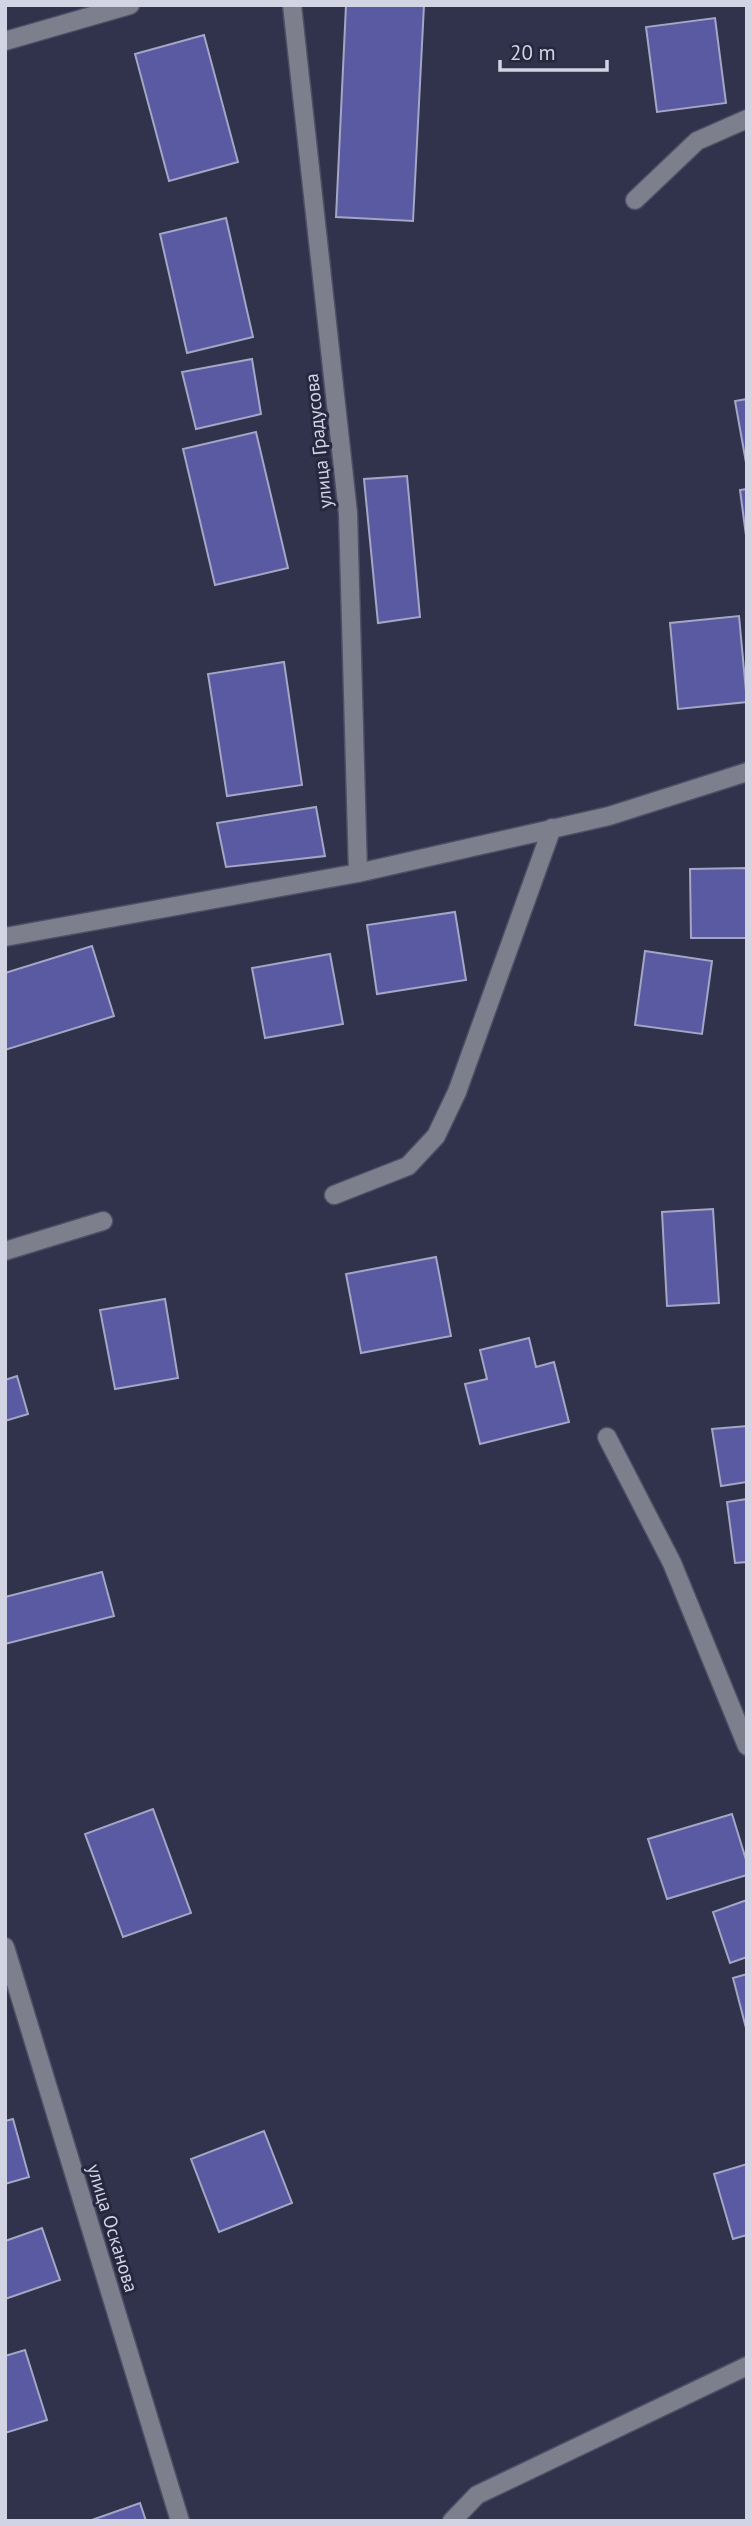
<svg xmlns="http://www.w3.org/2000/svg" width="752" height="2526" font-family="'PT Sans',sans-serif">
<style>
.building{fill:#5a5aa3;stroke:#a4a6c5;stroke-width:2}
.lines{fill:none;stroke-linecap:round;stroke-linejoin:round}
.minor-casing{stroke:#4e4f66;stroke-width:21}
.minor{stroke:#7e7f8c;stroke-width:18}
.labels{text-anchor:middle;stroke-width:6;stroke-linejoin:round;paint-order:stroke}
.street-label{font-size:19px;fill:#d2d3e3;stroke:#272840}
</style>
<rect width="100%" height="100%" fill="#31324b"/>
<path class="building" d="M346,5h78l-11,216 -77,-4z
M715,18l11,85 -69,9 -11,-85z
M204,35l34,127 -69,19 -34,-127z
M226,218l27,119 -66,16 -27,-119z
M252,359l9,55 -65,15 -14,-57z
M747,399v69l-12,-67z
M256,432l32,136 -73,17 -32,-136z
M407,476l13,141 -42,6 -14,-144z
M747,489v54l-7,-53z
M739,616l8,86 -69,7 -8,-86z
M284,662l18,123 -75,11 -19,-122z
M316,807l9,49 -99,11 -9,-44z
M747,868v70h-56l-1,-69z
M455,912l11,68 -89,14 -10,-69z
M92,946l22,70 -109,34v-77z
M645,951l67,10 -10,73 -67,-9z
M330,954l13,70 -78,14 -13,-70z
M713,1209l6,94 -52,3 -5,-94z
M436,1257l15,79 -90,17 -15,-79z
M165,1299l13,79 -63,11 -15,-79z
M529,1338l7,29 18,-5 15,60 -89,22 -15,-60 22,-5 -7,-29z
M17,1376l11,38 -23,7v-41z
M747,1426v56l-26,4 -9,-57z
M747,1499v63l-12,1 -8,-61z
M102,1572l12,44 -109,28v-47z
M153,1809l38,104 -68,24 -38,-103z
M732,1814l15,49v12l-80,24 -19,-60z
M747,1900v57l-17,6 -17,-51z
M747,1974v54h-1l-13,-50z
M13,2119l16,58 -24,7v-63z
M264,2131l28,72 -73,29 -28,-73z
M747,2164v71l-14,4 -19,-65z
M42,2228l18,52 -55,19v-58z
M25,2350l22,70 -42,13v-77z
M140,2503l6,18h-57z"/>
<g class="lines">
<defs>
<path id="minor" d="M292,5l56,508 10,360
M5,41l125,-36
M635,200l62,-59 50,-22
M5,937l353,-64 251,-57 138,-44
M334,1195l74,-29 28,-30 21,-44 95,-264
M5,1251l98,-30
M607,1437l65,126 75,183
M5,1947l175,574
M452,2521l25,-26 270,-129"/>
</defs>
<use href="#minor" class="minor-casing"/>
<use href="#minor" class="minor"/>
</g>
<g class="labels">
<g class="street-label">
<text transform="translate(318 441) rotate(-96)" y="7">улица Градусова</text>
<text transform="translate(113 2228) rotate(73)" y="7">улица Осканова</text>
</g>
</g>
<rect width="752" height="2526" fill="none" stroke="#d2d3e3" stroke-width="14"/>
<path d="M500 60v10h107v-10" fill="none" stroke="#d2d3e3" stroke-width="3.5"/>
<text x="510" y="60" font-size="21" fill="#d2d3e3" stroke="#272840" stroke-width="5" paint-order="stroke">20 m</text>
</svg>
